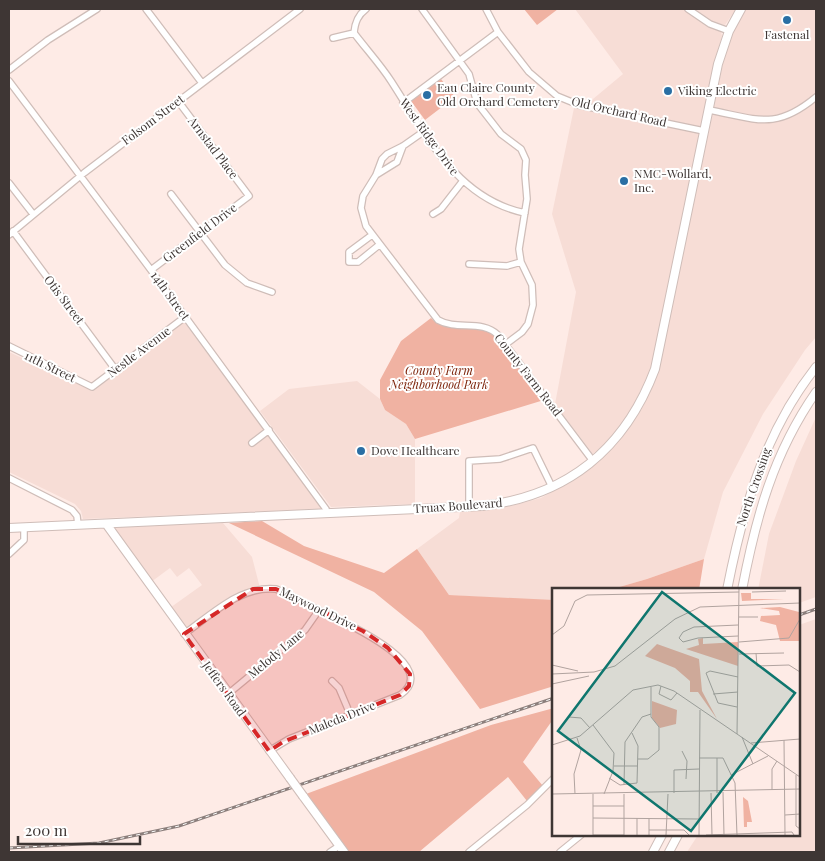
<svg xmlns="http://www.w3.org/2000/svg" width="825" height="861" font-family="'Playfair Display',serif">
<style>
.built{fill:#f7ddd6}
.green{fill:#f0b2a2}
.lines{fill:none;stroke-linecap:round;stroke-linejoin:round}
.minor-casing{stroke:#cfbdb8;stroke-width:8}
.major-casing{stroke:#cfbdb8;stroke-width:10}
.minor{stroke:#fff;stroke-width:5.5}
.major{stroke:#fff;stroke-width:8}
.rail-casing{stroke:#8c7f7c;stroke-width:3}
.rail{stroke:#fff;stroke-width:1;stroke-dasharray:4;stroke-linecap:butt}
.major-bridge-casing{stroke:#cfbdb8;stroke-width:10;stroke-linecap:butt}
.major-bridge{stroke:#fff;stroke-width:8}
.marked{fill:#d62828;fill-opacity:0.2;stroke:#d62828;stroke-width:4;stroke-dasharray:10 6;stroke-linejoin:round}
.poi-dot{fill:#2a6fa4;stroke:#fff;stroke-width:2}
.labels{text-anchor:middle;stroke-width:4;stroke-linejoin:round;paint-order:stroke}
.poi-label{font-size:12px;fill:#3e3634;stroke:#fff;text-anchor:start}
.street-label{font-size:12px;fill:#3e3634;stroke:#fff}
.park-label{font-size:12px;font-style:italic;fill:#7a1f05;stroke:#fff}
.inset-road{fill:none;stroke:#b1a39f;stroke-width:1}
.view{fill:#0f766e;fill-opacity:0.15;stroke:#0f766e;stroke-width:2.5}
.inset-edge{fill:none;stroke:#3e3634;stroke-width:2.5}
</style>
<rect width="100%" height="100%" fill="#feebe6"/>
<path class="built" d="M575,9h108l22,16 16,7 1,4 -6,21 -65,312 -24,49 -20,24 -14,12 -38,-50 21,-112 -24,-78 22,-106 7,1 42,-35z
M693,9h43l-11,16 -17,-5z
M745,9h71v328l-11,13 -42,64 -40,78 -19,67 -57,20 -38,11h-55v10l-7,1 -98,-6 -32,-46 42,-31 1,-7 51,-5 30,-8 39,-22 35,-30 26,-36 9,-18 13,-42 62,-296 5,-16z
M184,322l138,187 -239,10 -2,-8 -6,-7 -66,-32v-120l84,39z
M357,381l23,18 5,11 21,14 9,15v65l-84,3 -71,-96 29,-22z
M816,417v180l-17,6v-13h-41l11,-56 27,-73z
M223,523l29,34 8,31 -7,1 -69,45 -17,-24 35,-25 -13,-17 -12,9 -7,-9 -19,14 -39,-55z
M816,619v233h-129l11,-17h101v-210z"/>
<path class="green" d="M524,9h34l-21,16z
M441,79l14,18 -30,23 -14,-19z
M431,318c17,18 42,3 61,16 13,8 41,52 52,66l-129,39 -9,-15 -21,-14 -5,-11v-19l21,-39z
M262,521l42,25 80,27 33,-24 32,46 105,5v86l-74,23 -58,-78 -48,-39 -145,-69z
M704,559l-5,31h-90l38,-11z
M554,708v10l-31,44 20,24 -16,15 -19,-24 -89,75h-71l-42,-58 185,-69z"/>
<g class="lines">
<defs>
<path id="minor" d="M146,9l56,74
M366,9c-8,6 -11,13 -12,24 12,16 26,31 37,48 35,54 66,118 134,132
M422,9l47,65 8,29 24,31 20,15 5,11 -1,15 2,24 -8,50 2,13 11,23 1,20 -5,19 -6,8 -16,12
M486,9l12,23 31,40 28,24 22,9 125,26
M688,9l22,15 19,7
M333,38l21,-5
M9,70l39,-30 49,-31
M9,81l142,189 175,239v4
M403,103l95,-71
M709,110c48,9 66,21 107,-13
M423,132l-20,14 -16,8 -5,5 -6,16 -13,21 -2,12 5,18 72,94c19,11 44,-1 60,15l95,126
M376,175l21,-13 6,-16
M9,183l24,31
M171,194l54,71 22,18 25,9
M433,214l8,-5 21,-27
M13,231l102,138
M9,235l75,-62 216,-164
M372,235l-23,17v10h9l21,-17
M469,264l38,2 14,-4
M151,270l98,-74 -71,-95
M9,346l83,41 93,-70
M252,443l17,-13
M9,478l63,32 5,6 1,9
M469,506v-45l31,-2 33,-11 19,39
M9,554l15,-14v-12
M184,634c27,-19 57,-49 92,-45 15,6 30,15 45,22 18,9 123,54 79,84l-111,44 -20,12
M332,681l7,7 11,26
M228,694l77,-64 14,-20
M330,852l9,-6
M469,852l58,-47 27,-27
M560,852l21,-17"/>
<path id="major" d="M107,525l183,253
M9,528l473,-22c85,-10 143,-57 173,-137l63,-305 11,-33 12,-22
M727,590c16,-81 37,-157 89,-223
M742,590c14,-73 31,-136 74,-198
M303,796l41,56
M653,852l9,-17
M669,852l9,-17"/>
</defs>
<use href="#minor" class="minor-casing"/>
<use href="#major" class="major-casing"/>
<use href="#minor" class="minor"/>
<use href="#major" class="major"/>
<defs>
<path id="rail" d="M799,615l17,-6
M9,848l90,-5 80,-17 375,-128"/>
</defs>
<use href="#rail" class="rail-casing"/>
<use href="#rail" class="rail"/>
<defs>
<path id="major-bridge" d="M290,778l13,18"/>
</defs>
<use href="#major-bridge" class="major-bridge-casing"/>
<use href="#major-bridge" class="major-bridge"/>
</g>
<path class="marked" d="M253,589h23l87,42 25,17 22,26 -1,12 -9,9 -117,47 -14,9 -85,-117z"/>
<g class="poi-dot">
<circle cx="787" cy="20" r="5"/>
<circle cx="668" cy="91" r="5"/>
<circle cx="427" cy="95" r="5"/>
<circle cx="624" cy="181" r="5"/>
<circle cx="361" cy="451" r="5"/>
</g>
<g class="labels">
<g class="poi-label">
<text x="787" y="39" text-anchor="middle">Fastenal</text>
<text x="437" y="92">Eau Claire County<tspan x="437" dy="14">Old Orchard Cemetery</tspan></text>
<text x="678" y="95">Viking Electric</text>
<text x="634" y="178">NMC-Wollard,<tspan x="634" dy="14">Inc.</tspan></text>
<text x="371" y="455">Dove Healthcare</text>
</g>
<g class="street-label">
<text transform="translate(619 112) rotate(13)" y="4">Old Orchard Road</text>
<text transform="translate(153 120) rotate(-37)" y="4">Folsom Street</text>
<text transform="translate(429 137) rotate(54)" y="4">West Ridge Drive</text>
<text transform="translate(213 148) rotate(53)" y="4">Arnstad Place</text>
<text transform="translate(200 233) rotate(-37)" y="4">Greenfield Drive</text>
<text transform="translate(170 296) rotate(54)" y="4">14th Street</text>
<text transform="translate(64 300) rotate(53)" y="4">Otis Street</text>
<text transform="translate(139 352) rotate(-37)" y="4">Nestle Avenue</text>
<text transform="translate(50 367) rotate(26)" y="4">11th Street</text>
<text transform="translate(528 375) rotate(52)" y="4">County Farm Road</text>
<text transform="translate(754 487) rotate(-71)" y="4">North Crossing</text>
<text transform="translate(458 506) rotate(-4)" y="4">Truax Boulevard</text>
<text transform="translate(318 609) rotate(26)" y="4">Maywood Drive</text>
<text transform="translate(276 654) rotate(-40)" y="4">Melody Lane</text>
<text transform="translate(224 689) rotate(54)" y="4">Jeffers Road</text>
<text transform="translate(342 718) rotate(-22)" y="4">Maleda Drive</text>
</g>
<g class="park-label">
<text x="439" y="375">County Farm<tspan x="439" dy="14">Neighborhood Park</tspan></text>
</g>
</g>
<g transform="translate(552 588)">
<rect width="248" height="248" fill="#feebe6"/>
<path d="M189,5h10v6h33l-42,2zM228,19l19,5v29h-19l-4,-16 -16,-4 1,-5 19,-1 -1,-4 -19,-3zM151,50v6l35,-2v24l-52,-17 13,-4 -1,-6zM105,56l42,15 3,32 15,28 -19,-27h-8v-11l-15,-13 -30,-12zM100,113l25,9 -1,14 -16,4 -8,-10zM191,209l5,4 4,21h-5v5h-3z" fill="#f0b2a2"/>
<path class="inset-road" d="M200,4l34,-1M187,29h19M0,47l12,-9 11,-25 12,-6 152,-3M186,48l-40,2 -15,4 -4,-4 4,-6 11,-5 44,-2M187,54l50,-4 11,-19M204,65l1,13 32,-1 11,7M187,66l45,-1M0,77l26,6M0,86l42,-2 21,-6 60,-47 25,-12 100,-4M0,96l37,-8M109,98l-2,8 12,6 6,-7M161,106l25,-2M185,119l-19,-4 -12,-30 4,-2 28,6M17,129l12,1 9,10M41,137l21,28 -1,18 -9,23M185,146l2,-146M190,149l11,27M232,152l1,95M199,155l49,-4M0,157l28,-9 53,-46 25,-5 16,6 126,86M130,163l5,10 -1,18M147,170h24l12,25 2,52M86,171h10l11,-9v-23l-8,-10v-30M62,178h24M179,187l37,-19M244,187v51l4,3M57,190l11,7 17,-2 1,-37 -6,-13M72,197l1,-43 17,-25 9,-3M220,202v-21l5,-8M171,204l1,43M122,205v-23l25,-1M159,205l1,42M165,205v-35M0,206l248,-5M23,206l-1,-20 7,-24 -4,-12M41,206v41M72,206v41M41,218h31M233,227l15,-1M41,230l106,1M85,230v17M97,230v17M97,242h35l5,5M41,247h31M114,247l2,-41M147,247l1,-125M154,247l86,-3 2,3"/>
<path class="view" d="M110,4l133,101 -104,138 -133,-100z"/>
<rect width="248" height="248" class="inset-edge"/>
</g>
<rect width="825" height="861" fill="none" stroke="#3e3634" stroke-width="20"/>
<path d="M18 836v8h122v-8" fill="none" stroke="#3e3634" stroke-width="2.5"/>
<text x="25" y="836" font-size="15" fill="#3e3634" stroke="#ffffff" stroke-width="4" paint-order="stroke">200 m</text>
</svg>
